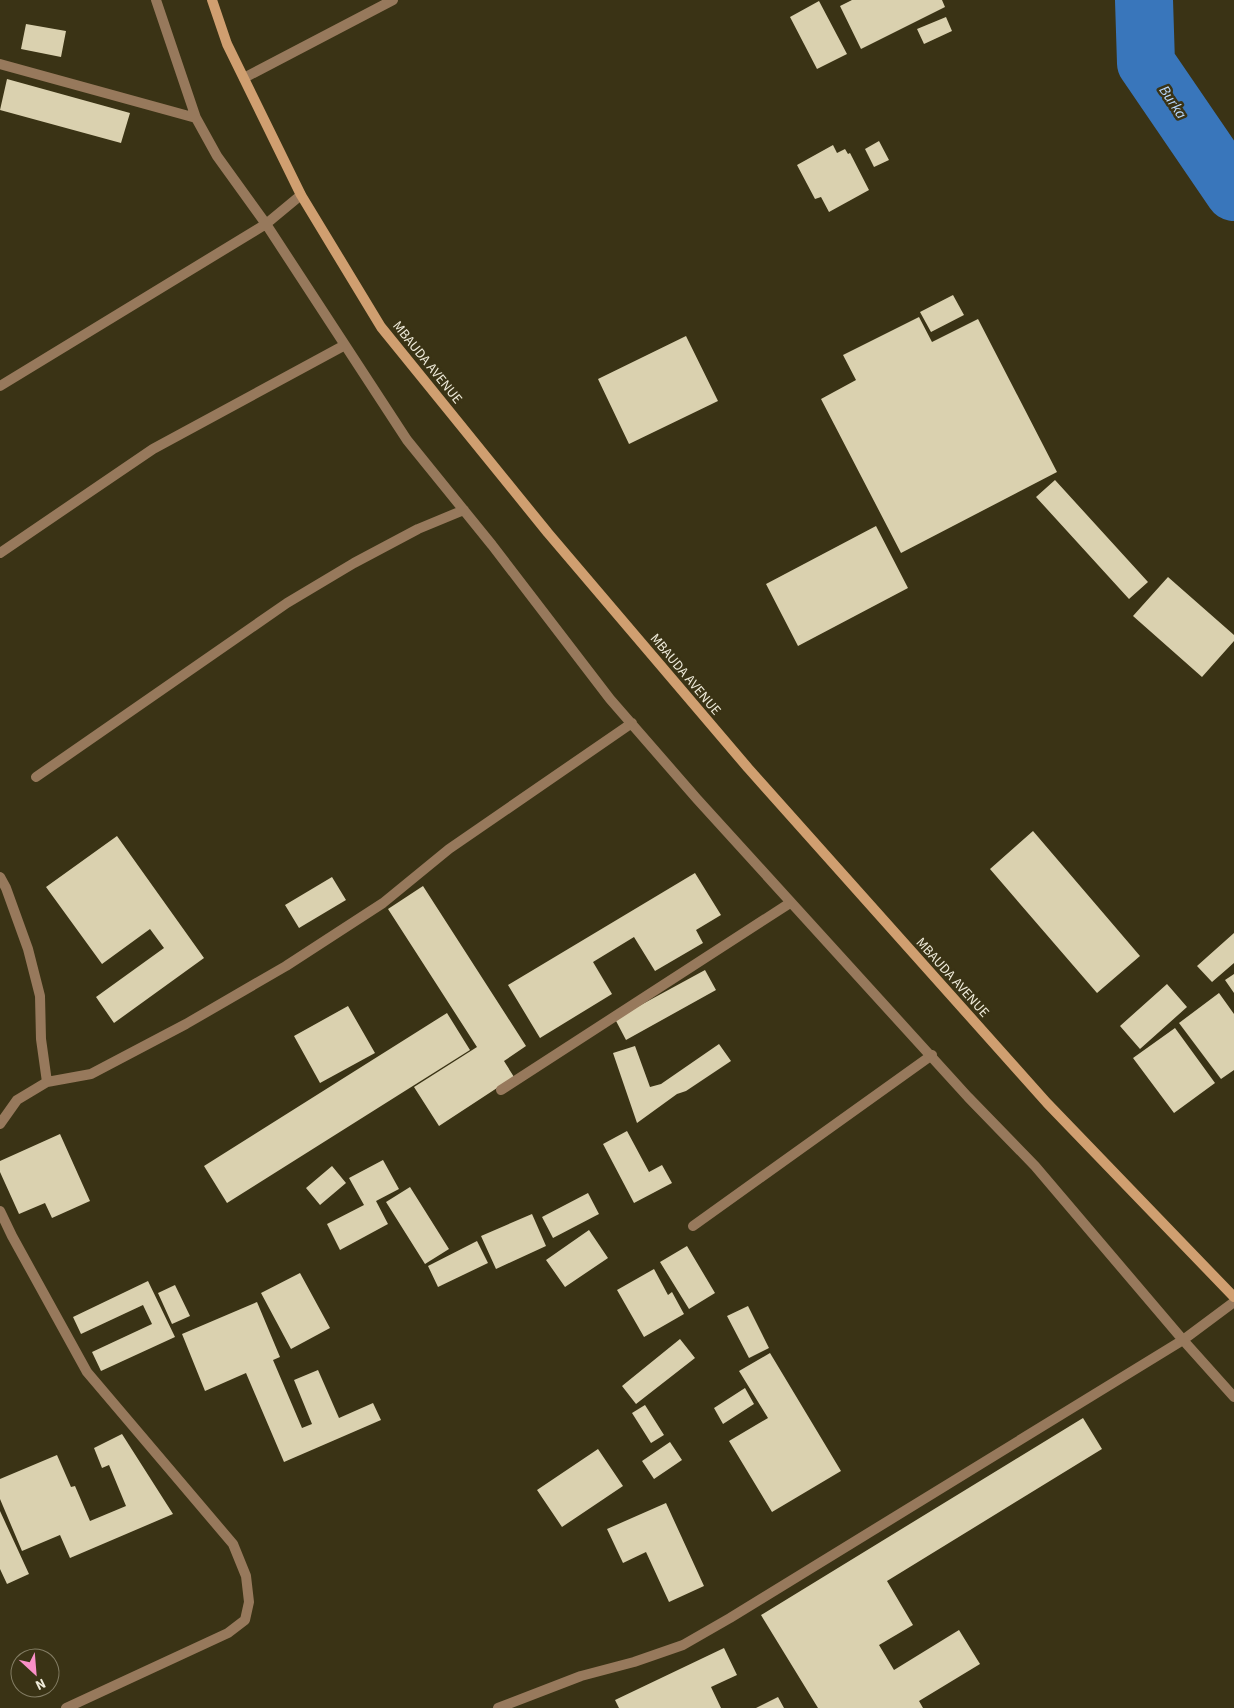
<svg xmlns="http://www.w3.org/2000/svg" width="1234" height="1708" font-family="'Source Sans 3',sans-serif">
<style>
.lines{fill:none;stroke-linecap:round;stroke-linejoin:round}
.river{stroke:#3976bb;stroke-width:58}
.building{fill:#dad1af}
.lane{stroke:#97795c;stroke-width:10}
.street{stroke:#97795c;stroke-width:10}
.secondary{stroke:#d09f70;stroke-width:10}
.labels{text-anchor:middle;stroke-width:5;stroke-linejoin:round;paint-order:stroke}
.street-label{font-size:14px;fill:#f0ecdb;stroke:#3a3315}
.water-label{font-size:15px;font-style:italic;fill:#b9d9fe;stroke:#3a3315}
</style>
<rect width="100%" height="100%" fill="#3a3315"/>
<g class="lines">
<path class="river" d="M1144,0l2,63 88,129"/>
</g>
<path class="building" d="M852,0h90l3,7 -84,42 -21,-43z
M819,1l28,53 -30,15 -27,-52z
M946,17l6,14 -28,13 -7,-15z
M26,24l40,7 -5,26 -40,-8z
M7,79l123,34 -9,30 -121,-33z
M879,141l10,19 -15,7 -9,-18z
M833,145l4,8 8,-4 3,5 2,-1 19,37 -40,22 -8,-15 -6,2 -18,-34z
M953,295l11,20 -33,17 -11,-20z
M919,317l13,25 46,-23 79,153 -156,81 -80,-154 35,-19 -13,-25z
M686,336l32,65 -89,43 -31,-65z
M1055,480l93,102 -19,17 -93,-102z
M876,526l32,62 -110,58 -32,-62z
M1168,577l66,58v6l-32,36 -69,-61z
M1033,831l107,125 -43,37 -107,-124z
M117,836l87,122 -90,65 -18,-26 68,-49 -14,-19 -48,35 -56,-77z
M695,873l26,42 -25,15 7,13 -48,28 -21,-34 -41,25 19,32 -72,44 -32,-53z
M332,877l14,23 -47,28 -14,-23z
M423,886l103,160 -22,15 10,16 -75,49 -25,-39 63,-40 -89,-138z
M1234,933v30l-22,19 -15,-16z
M705,970l11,20 -90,50 -11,-21z
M1234,974v19l-9,-13z
M1167,984l20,23 -47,42 -20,-23z
M1219,993l15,21v56l-13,9 -42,-56z
M348,1006l27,47 -55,30 -26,-47z
M447,1013l23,37 -243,153 -23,-37z
M1175,1028l40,55 -41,30 -41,-55z
M719,1044l12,17 -45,30 -9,3 -40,29 -24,-70 22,-7 15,41 11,-3z
M627,1131l22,41 13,-7 10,18 -38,20 -31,-59z
M60,1134l30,67 -38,17 -7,-15 -26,11 -19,-42v-11z
M383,1160l16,29 -23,12 12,23 -48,26 -13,-26 37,-19 -15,-27z
M332,1166l14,17 -26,22 -14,-17z
M410,1187l39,62 -24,15 -39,-62z
M588,1193l11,21 -46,24 -11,-21z
M532,1214l14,32 -50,23 -15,-33z
M589,1230l19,28 -43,29 -19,-27z
M477,1241l11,22 -50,24 -10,-21z
M687,1246l28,47 -26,16 -29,-47z
M654,1269l14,26 4,-3 12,22 -40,23 -27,-47z
M300,1273l30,55 -39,21 -30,-56z
M148,1281l27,56 -74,34 -9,-19 60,-28 -9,-19 -62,29 -8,-17z
M175,1285l15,31 -18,8 -14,-31z
M257,1302l23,55 -7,3 29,68 10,-4 -18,-44 24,-10 21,48 34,-15 8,17 -97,42 -38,-89 -41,18 -23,-57z
M748,1306l21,42 -20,10 -22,-42z
M680,1339l15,19 -59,46 -14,-18z
M770,1353l71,118 -69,41 -43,-71 39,-23 -29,-47z
M745,1388l9,16 -31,20 -9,-16z
M645,1405l19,30 -13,8 -19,-30z
M1083,1418l19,31 -215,132 26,44 -34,20 15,25 65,-40 21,34 -61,37 4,7h-105l-57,-93z
M122,1434l51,80 -103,44 -10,-23 -38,16 -22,-52v-20l57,-24 14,32 4,-1 15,35 36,-15 -17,-41 -7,3 -8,-20z
M670,1442l12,18 -28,19 -12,-18z
M598,1449l25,37 -61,41 -25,-37z
M666,1503l38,83 -35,16 -23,-50 -23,11 -16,-34z
M0,1511l29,63 -22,10 -7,-15z
M724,1648l13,27 -26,12 10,21h-102l-4,-8z
M778,1697l6,11h-28z"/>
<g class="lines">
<path class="lane" d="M244,78l149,-78
M693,1226l239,-171"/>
<path class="street" d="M156,0l40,118 21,38 49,68 141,216 85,105 118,154 87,100 271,298 67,69 148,174 51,57
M0,64l196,54
M0,386l266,-162 35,-29
M0,553l153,-104 192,-104
M36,777l251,-174 67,-40 64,-34 46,-19
M0,877l6,11 22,61 12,47 1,43 6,43
M501,1090l289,-187
M0,1124l17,-24 30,-18 44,-8 95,-50 100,-58 97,-63 66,-54 183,-126
M0,1211l12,25 75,136 146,172 13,32 3,26 -4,18 -17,13 -162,75
M498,1708l83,-32 53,-14 49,-17 47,-27 453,-278 51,-38"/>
<path class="secondary" d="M212,0l15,44 74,151 80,132 167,206 200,235 299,335 187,194"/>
</g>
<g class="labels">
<g class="street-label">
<text transform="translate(428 362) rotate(51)" y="5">MBAUDA AVENUE</text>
<text transform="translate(686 674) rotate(50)" y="5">MBAUDA AVENUE</text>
<text transform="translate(953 977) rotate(48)" y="5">MBAUDA AVENUE</text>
</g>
<g class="water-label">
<text transform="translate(1173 102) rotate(56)" y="5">Burka</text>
</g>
</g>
<g transform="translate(35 1673) rotate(154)"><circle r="24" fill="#3a3315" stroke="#837d64"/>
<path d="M0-4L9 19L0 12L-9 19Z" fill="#fa8fc7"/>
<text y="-8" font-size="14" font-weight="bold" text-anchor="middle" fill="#f0ecdb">N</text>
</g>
</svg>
